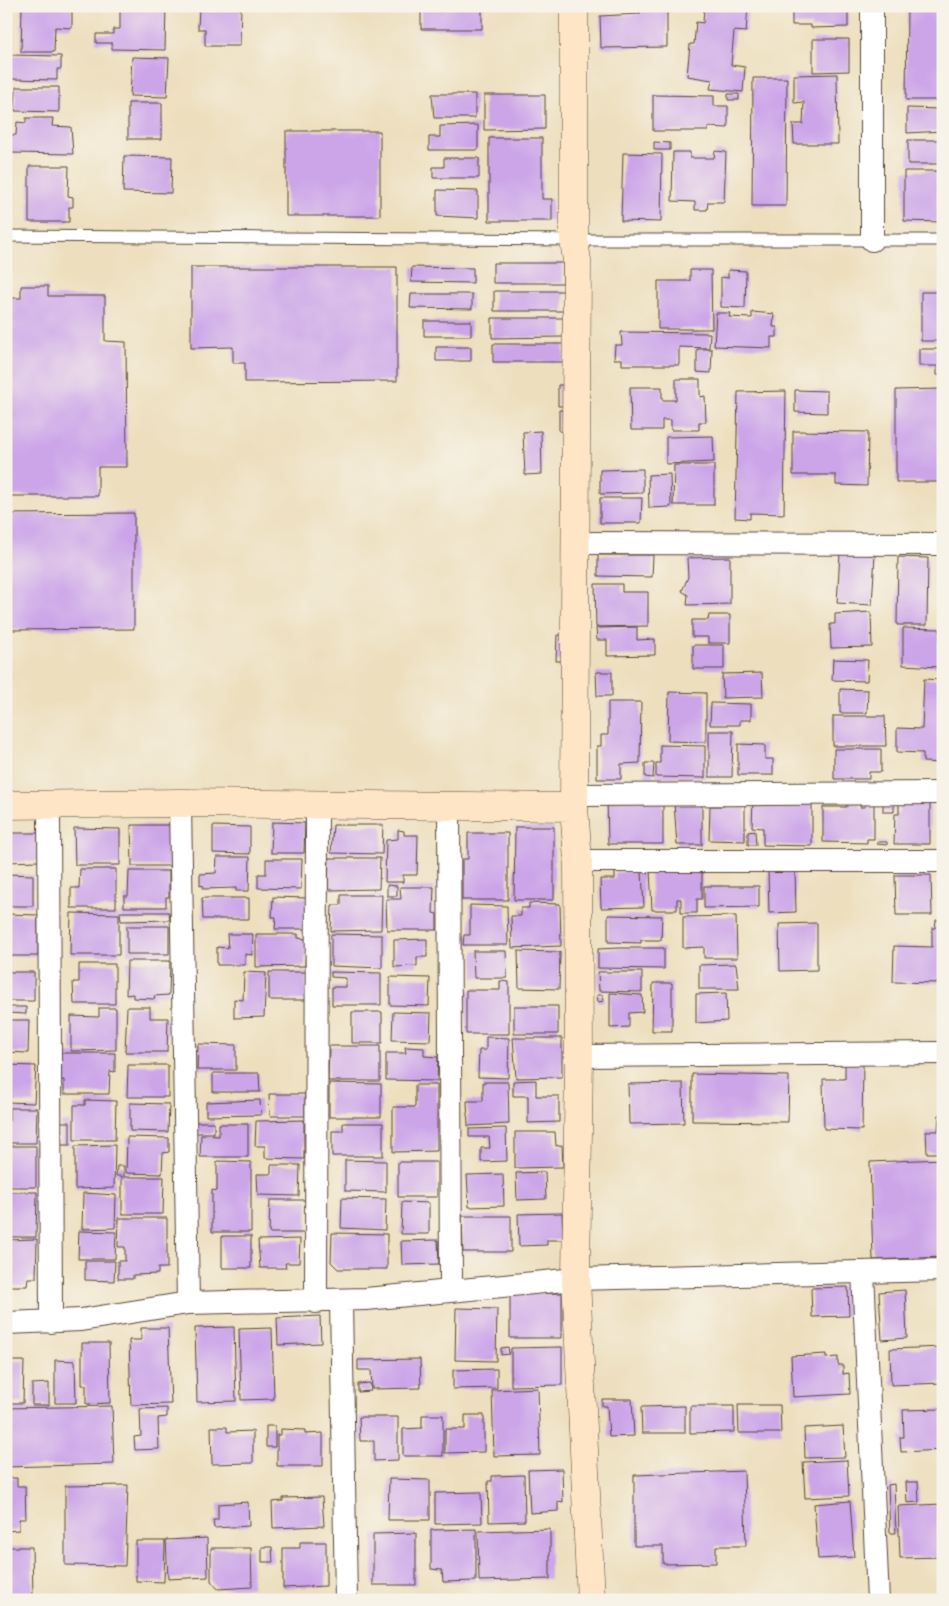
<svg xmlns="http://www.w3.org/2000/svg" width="949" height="1606" font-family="'Indie Flower',sans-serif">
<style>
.building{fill:#cca5e9}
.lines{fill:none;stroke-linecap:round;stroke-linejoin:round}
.lane-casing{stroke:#564536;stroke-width:13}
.street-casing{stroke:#564536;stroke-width:24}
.secondary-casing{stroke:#564536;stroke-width:29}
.lane{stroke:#fff;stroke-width:11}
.street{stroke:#fff;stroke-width:22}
.secondary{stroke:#fde5c5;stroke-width:28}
</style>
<rect width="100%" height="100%" fill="#f7f3e8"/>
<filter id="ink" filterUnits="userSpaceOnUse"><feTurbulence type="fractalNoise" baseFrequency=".02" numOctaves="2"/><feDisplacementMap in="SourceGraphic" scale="10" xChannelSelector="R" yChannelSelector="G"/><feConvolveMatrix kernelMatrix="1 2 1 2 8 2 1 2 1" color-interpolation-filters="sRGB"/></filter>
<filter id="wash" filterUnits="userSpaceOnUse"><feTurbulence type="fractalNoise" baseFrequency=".0096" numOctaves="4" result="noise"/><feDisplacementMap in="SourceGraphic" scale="20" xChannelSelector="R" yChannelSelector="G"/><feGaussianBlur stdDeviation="1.12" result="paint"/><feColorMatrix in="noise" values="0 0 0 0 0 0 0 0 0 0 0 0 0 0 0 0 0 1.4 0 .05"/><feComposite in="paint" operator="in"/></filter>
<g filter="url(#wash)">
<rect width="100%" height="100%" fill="#eddfbe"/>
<g id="blocks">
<path class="building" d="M22,6h50v22l-17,-1 -1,25h-33z
M120,6h46l-1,44 -53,-1v-6h-16v-9h17v-5h7z
M169,6h20v4h-20z
M199,6h42l-1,40h-35v-17h-7z
M421,6h61v23h-61z
M639,6h28v41l-66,1 -1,-32 40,-2z
M715,6h33l-2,26 -12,-1 -3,34 14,2 -2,25 -33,-3 2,-9 -25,-4 3,-32h4l2,-22 7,1 1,-15h10z
M792,6h52v5h4v16l-37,1v-3h-19z
M907,6h36v94h-37z
M813,39h36v32l-36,1z
M10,55l51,1v13h-4v11l-47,-1z
M132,57l37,1 -2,39 -37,-1z
M837,74l1,70h-44l-1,-20h10l1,-22 -10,1v-28z
M753,78h34l-1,128h-34z
M16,87h43v25l-44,-1z
M432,94h43v24h-41z
M728,94h11v6h-11z
M484,95h61v34l-61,1z
M653,95l61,1v10h14v22l-20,-1v4h-55z
M128,103h34v36h-34z
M907,108l36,1v22l-36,2z
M26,118h27l-1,8 19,1 2,27 -64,-1v-18h7l1,-13 9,1z
M478,125v25h-49v-13h11v-11z
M286,131h94v85h-94z
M489,138h53v61h10v22h-63z
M908,140h35v24h-35z
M654,142l16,1v7h-16z
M715,151l11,1 -2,50h-16l-1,8h-12v-8l-23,-1 1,-49h17v6h24z
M623,153l39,1 -1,68 -40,-1z
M124,156l48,1 -1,36 -48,-1z
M444,158h35v20h-46v-11h11z
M29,166h40l-1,30 5,1v10h-4v15h-40z
M904,171h39v51l-39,-1z
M437,190l41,1v27l-41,-2z
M493,263h70v20h-70z
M191,267h206v114l-152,1v-19h-12v-16l-42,1z
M412,267l61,1v15l-62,-1z
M690,270h21l1,59h-54v-48h32z
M728,270l18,1 -1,37 -24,-1v-30l7,1z
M21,286h27v10h57v45l21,1 1,125h-29v29h-92v-198h15z
M494,291h70v20h-70z
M921,292h22v49h-22z
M411,294h61v15l-62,-1z
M752,312l22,2 -1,13h4v10h-6v11l-57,-2 2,-33h14l-1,4 23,1z
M492,318h71v19l-71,1z
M424,321h47v15h-47z
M621,332l89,1 -1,15 -30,-1v18h-57v-6h-8l1,-14h7z
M493,344h71v18h-71z
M436,347h35v14h-35z
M697,349h15l-1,24 -14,-1z
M919,349h24v26h-6v-9h-18z
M676,379h24v18l5,-1 1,26h-7v8h-28v-10h-9v10h-31l-1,-43h32v13h14z
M558,385h10l-1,21h-9z
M941,389l1,93h-46v-92z
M795,390l32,1v22l-32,-1z
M786,391l-2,123 -34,-1v6l-15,-1 3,-126z
M559,410h6v22l-6,-1z
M541,431l1,43 -17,1 -2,-43z
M793,431l75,1 -1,54 -31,-1v-10h-43z
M713,436l1,26 -48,2v-27z
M674,465h40v40h-41z
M643,469v24l-43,1v-24z
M670,474l1,33 -22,1 -1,-33z
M600,498h42l-1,25h-41z
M134,513v116l-128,1v-116z
M840,553l35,2 -3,50 -35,-2z
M598,555h55l-1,22 -54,-1z
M730,557v47l-43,1 1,-10 -6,-4 6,-14 -1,-19z
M898,557l30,1 -1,67h-30z
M595,584h27v8h26v34l-52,1z
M871,612l1,35 -41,1 -1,-24h5v-10z
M709,615h21v28h-22v-6h-16v-17h16z
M637,627v13l18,-1v16l-48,1v-16h-10l-1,-12z
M903,628l37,1 -1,38 -36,-2z
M557,635h8v26h-9z
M693,645h31v24h-31z
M833,659l35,1 -1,21 -35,-1z
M596,672h16v24h-15z
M762,673l1,24 -40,1 -1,-24z
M924,679l19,1v83l-20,-1v-9l-26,-1v-24l25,1z
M840,689l28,1 -1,23h-27z
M669,692l37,1v49l-38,-1z
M608,702h33l-1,61 -19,1v15h-24v-33h4v-11h7z
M711,703l40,1v16h-11v5h-30z
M833,716h52l1,30h-53z
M709,731h24l-1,46h-23z
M738,744l27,1v14h8v16h-35z
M660,745l45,1v32l-49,-1v-14h4z
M834,749h47v23h-12v7h-35z
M645,763h9l-1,15 -8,-1z
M607,797l56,1v46h-55z
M847,798l13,2v7h5v-6h9v38h-7v4l-44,-1v-35h24z
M725,800l20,1v40l-36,-1 1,-34h14z
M753,800l59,1v45l-49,-1v-17l-11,-1z
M883,800l11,1v11h-11z
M674,803h28v42h-25z
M899,803h31v41h-36l1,-30h4z
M272,822l33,1 -1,30h-33z
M131,825h39v41h-38z
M333,825h50l-1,29 -51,-1z
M213,826l37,1v27l-37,-1z
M515,827h39v73h-40z
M74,828l46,1v36h-45z
M398,830l6,1v4h14l-1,40h-14v7h-18l1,-42 12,-1z
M755,831l1,14h-8v-13z
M6,833h33v28l-33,1z
M468,833h40v67h-46v-41h6z
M877,842h10v3l-10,-1z
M217,857h33l-1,34h-13v-3l-33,1v-4l-3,1v-12l16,-1z
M329,858h51l-1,31 -51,1z
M266,859h36l-1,30 -43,-1v-14h8z
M80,869h36v39h-45v-20h8z
M650,869l52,1v29h-5v14h-16v-14h-4v11h-25z
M795,870l1,42 -27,1 -1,-42z
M129,871h40v26h-3v10h-42v-11h4z
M615,872h27l2,35 -43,1 -1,-29h15z
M6,874l27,1v31h-27z
M895,875h36l1,40h-36z
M387,885l10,1v10h-10z
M704,886h55v21l-55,1z
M400,887h34l-1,26 4,1v16h-50l-1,-31h15z
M341,895h41l-1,35 -50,1 1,-26h9z
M273,897l34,1 -1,31h-31l1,-12h-4z
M202,898h47v21h-46z
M529,903l31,1 1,42 -49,2 -1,-32h10v-8h8z
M470,905l37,1 1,39h-45l1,-10h6z
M120,912h49l1,8 -49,1z
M71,913l48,1v41h-49z
M6,914l32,1v41h-32z
M608,915l54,1 -1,24h-20v3l-33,-1z
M736,916l1,42h-33v-11l-21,1v-31z
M936,920h7v63l-50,-1 1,-36 38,1v-19h3z
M817,923v47l-37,1 -1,-47z
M127,926h42v28h-42z
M227,934h26l-1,21 -7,-1v11h-28v-18l11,1z
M256,934h42v4l8,1 -1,27 -49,1z
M331,934l51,1v33l-51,-2z
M427,939v18h-10v9l-23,1v-27z
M619,948h45v21l-66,-1v-19z
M473,951h33l1,27h-33z
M518,951l42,1 -1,37 -40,-1z
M127,961h43l-1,34 -15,1 1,3 -22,-1v-4l-7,1z
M79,964h36v40h-41l-1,-22h6z
M736,964l3,25h-40v-24z
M6,972h28v29h-28z
M244,972l22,1 -2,44 -30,1v-19l9,1z
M269,972h37v28h-37z
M331,972l50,1v32h-49v-18h14v-9l-15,-1z
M598,972h44v20l-43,-1z
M390,977l40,1 -1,28 -39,-1z
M500,981l9,1v52h-43v-44h34z
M653,983h19v48h-20z
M610,993l32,2 1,17 -14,1v14l-19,1z
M726,993l1,28 -31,2v-29z
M597,995h6l1,6 -6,1z
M514,1006h44v28h-44z
M6,1007h20v7l-20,-1z
M127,1007h23v11h18l-1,34h-42z
M99,1008h17v42l-45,1v-35l28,1z
M352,1012h30v31h-30z
M393,1012l38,1 -1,28 -38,-1z
M6,1020h23l-1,33 -22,-1z
M486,1037l23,1 -1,40 -30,-1 1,-27h7z
M513,1038h49v39l-46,1z
M198,1044l38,1v25h-39z
M329,1046h51v35h-52z
M405,1047l19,1v8l14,1 -1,24 -51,-1v-27h20z
M60,1053h55v19l-5,-1 -1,23h-45v-14h-4z
M845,1062h18l-1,68 -38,-1 -1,-50h22z
M6,1065l30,1 -2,37 -28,-1z
M128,1065h40v32h-41z
M213,1073h46l1,19h-47z
M692,1074l97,2 -1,46 -96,-1z
M536,1080v16h23v26l-31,1v-27h-15v-15z
M483,1082h25l1,42 -41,2 -1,-25h16z
M329,1083l52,1v33h-52z
M683,1083l1,40 -55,1 -1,-40z
M415,1085h22v66l-44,1v-45h22z
M269,1094h36v22h-35z
M85,1100l31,1 -1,39h-41v-35h11z
M260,1100l1,15 -55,1v-14z
M130,1103l39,1 -1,28 -38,-1z
M9,1108h28l-1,35h-30v-23l3,1z
M939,1114h4v39h-16l-1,-22h12z
M304,1120v39l-39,-1v-12h-10l1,-25z
M61,1122h9v23h-9z
M188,1122h26v11h-26z
M343,1123h40v33h-51v-25h11z
M219,1124h29v33h-48l1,-22 18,1z
M506,1128l1,33 -26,1v-14h9l-1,-11h-20v-8z
M515,1132h40l1,14 6,-1 1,22 -48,1z
M127,1137l42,1v14l-6,1 -1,21 -36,-1z
M115,1145l-1,43 -39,1v-43z
M6,1146h30v41h-30z
M943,1159v98l-70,3 -3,-98z
M345,1160l41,1v31l-41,-1z
M217,1161l34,1v70h-39v-42l5,1z
M398,1162h39v35h-39z
M271,1165h29l-1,31 -41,-1 -1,-21h14z
M117,1166h7v11h40l-1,37h-41v-38h-6z
M545,1172l1,27 -29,1 -1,-27z
M503,1174l1,32 -35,1 -2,-32z
M8,1192h29l-1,45h-30z
M83,1193l33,2 -1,33 -33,1z
M342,1198l44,1 -1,31 -44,-2z
M270,1200h38l-1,33h-38z
M402,1202l27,1v31h-28z
M562,1213l1,27h-16v5l-28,1 -1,-32z
M462,1216h49v36h-48z
M119,1218h48v50h-9v6l-25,1v4h-15v-18h7v-14h-7z
M79,1231l37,1 -1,27h-37z
M332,1233l55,1v35h-49l-7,-7z
M222,1236h29v32h-29z
M37,1239l-1,39h-8l-1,8h-21v-46z
M300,1239l-1,24h-14l1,5h-26l-2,-28z
M438,1240l1,24 -37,1 -1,-24z
M85,1261h30l-1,20 -29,-1z
M848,1287l1,29 -37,1 -1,-29z
M905,1290l2,48 -25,2 -3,-48z
M562,1293v45h-52v-44z
M456,1308l41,1 -1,52 -41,-1z
M320,1316l1,27 -43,2 -1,-27z
M234,1327l2,74 -39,1 -2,-74z
M141,1328h27l3,76 -40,1 -2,-65h12z
M272,1328l2,71 -33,1 -2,-71z
M82,1343h27l1,60 -24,1v-19h-4z
M508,1347l1,7 -8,1v-7z
M562,1347v38l-51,1v-38z
M943,1347v36l-52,2 -1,-36z
M826,1354v4l12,-1v8h5v9l6,-1 1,21 -57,3 -2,-41z
M420,1359l1,29 -49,1 -1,-19h-13v-10z
M55,1360l20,1 1,42h-21z
M6,1361h18l-1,42h-17z
M497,1369v19l-44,1v-19z
M49,1383v22h-17v-21z
M370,1383l1,8 -13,1v-8z
M538,1388l2,67 -46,1 -2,-66z
M602,1399h30l2,37 -25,1 -2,-31h-5z
M738,1405h42l1,28h-42z
M112,1406l2,58 -108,3v-59z
M685,1406v27h-43l-1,-26z
M690,1406h44v26l-44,1z
M167,1408v9l-9,1 1,31 -24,1 -1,-13 7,-1 -1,-27z
M943,1409v41l-42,2 -1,-15h4l-1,-27z
M422,1415h21v41h-40v-27l19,-1z
M465,1415h19v37l-39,1v-24h20z
M359,1417h39v43l-24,1v-20h-14z
M266,1426h9v21h-9z
M843,1426l2,31 -40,1 -1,-30z
M211,1427h16v5l26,-1v32l-41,1z
M281,1429l24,1v4l18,-1v33h-46v-31h4z
M847,1460l2,36 -44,2 -2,-36z
M562,1469l1,33 -5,-1v10l-28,2 -2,-43z
M744,1471l2,75h-30v17l-53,1v-18h-29v-71z
M524,1475l1,46 -36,1 -1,-41h4v-5z
M6,1478h11v8h8l1,33h-7v11l-13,1z
M389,1479l41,1v40h-42z
M906,1482h12l1,20 -12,1z
M894,1484l2,49h-6l-2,-48z
M128,1485l-3,81 -60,-1v-79z
M481,1492l1,31 -47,1v-31z
M322,1497l2,29 -51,2 -1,-26 11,-1v-3z
M850,1501l4,56 -36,2 -4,-55z
M248,1502l1,24 -35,2 -1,-8h5v-16z
M943,1504v53l-43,1 -2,-52z
M476,1529v52l-33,1 -1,-12 -11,-1v-39z
M550,1529v50l-71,2 -1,-50z
M416,1533v52h-43v-51z
M207,1538l1,39 -40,2 -2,-39z
M136,1541h29l-1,41 -28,-1z
M300,1542h26v44l-43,2v-40h17z
M6,1547h26l1,50h-27z
M262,1547h10l1,15h-11z
M211,1548h40l1,39 -34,2 -7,-8z"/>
</g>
</g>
<g filter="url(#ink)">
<use href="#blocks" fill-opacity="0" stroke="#564536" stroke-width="1"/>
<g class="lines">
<defs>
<path id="lane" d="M6,236l568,4h369"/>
<path id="street" d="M872,6v234
M575,543l368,1
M576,795l367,-2
M180,803l8,500
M449,805l2,485
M49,806l2,516
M578,861h365
M579,1056l364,-3
M863,1272l15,328
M341,1300l5,300
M316,1302l1,-498
M6,1323l75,-3 107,-17 178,-4 210,-20 367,-9"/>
<path id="secondary" d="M574,6v234l3,21 -3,546 4,54 1,195 -3,223 15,321
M6,805l174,-2 394,4"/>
</defs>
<use href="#lane" class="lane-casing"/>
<use href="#street" class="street-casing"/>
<use href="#secondary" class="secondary-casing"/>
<use href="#lane" class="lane"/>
<use href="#street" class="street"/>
<use href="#secondary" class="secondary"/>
</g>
</g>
<rect width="949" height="1606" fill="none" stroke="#f7f3e8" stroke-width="25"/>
</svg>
